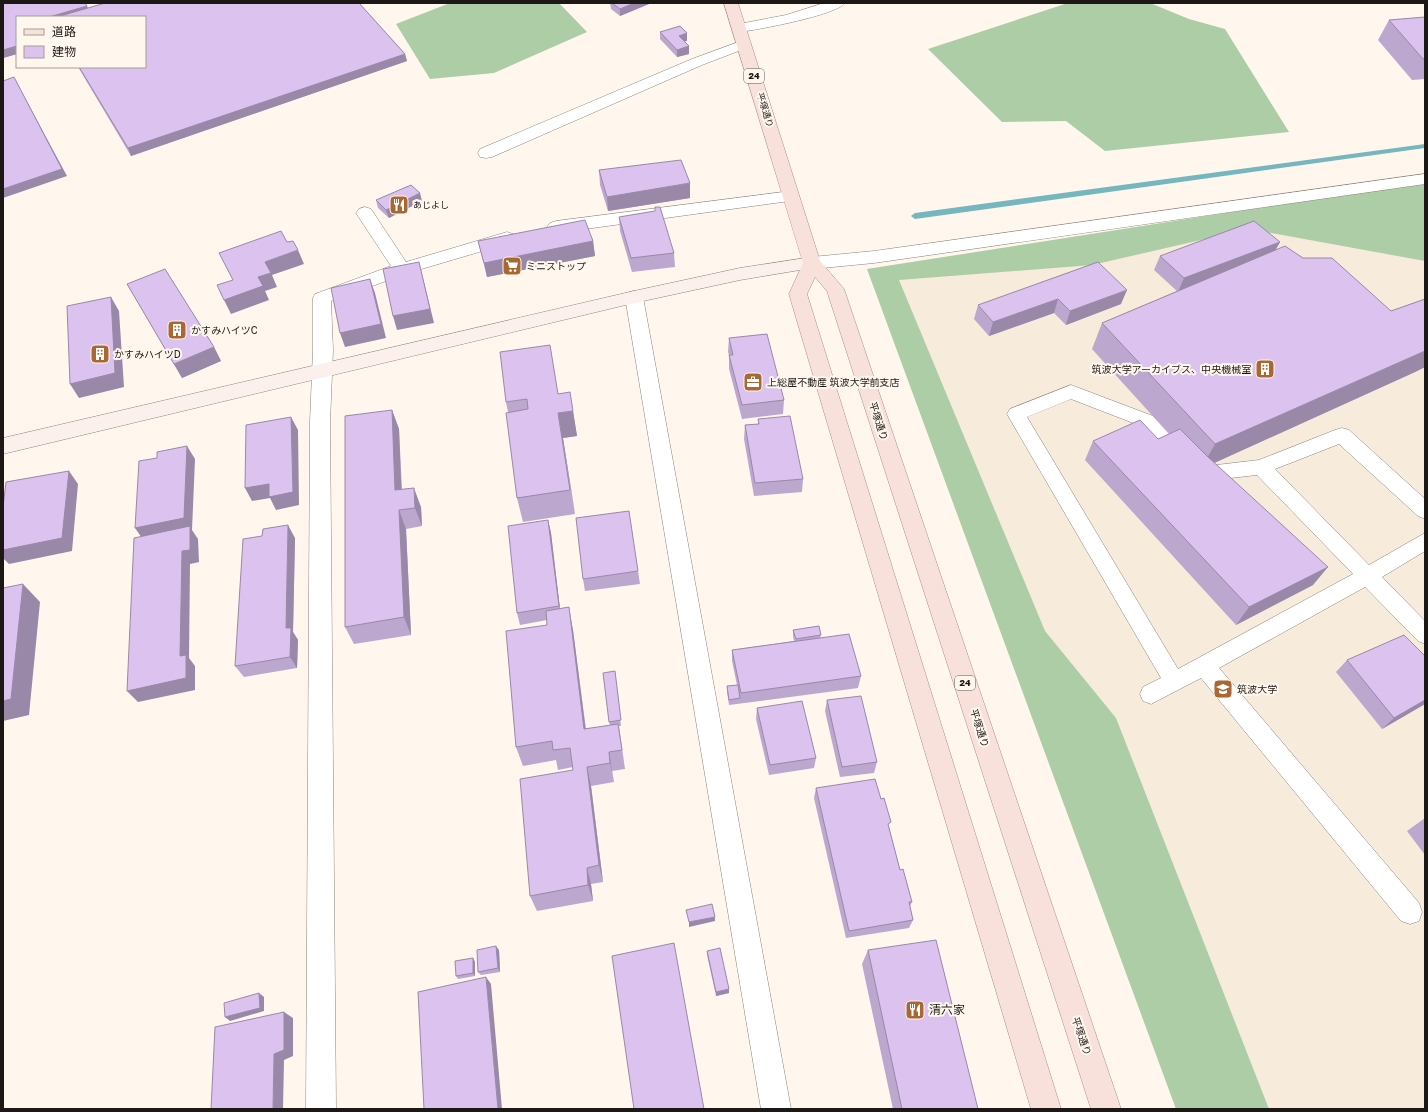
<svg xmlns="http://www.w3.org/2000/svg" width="1428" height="1112" font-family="'Golos Text','Noto Sans JP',sans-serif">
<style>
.built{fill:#f7ebdb}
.forest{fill:#accda5}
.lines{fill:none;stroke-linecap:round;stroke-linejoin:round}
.stream{fill:#76b6be;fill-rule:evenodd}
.lane-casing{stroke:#89827a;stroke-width:1}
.street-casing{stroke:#89827a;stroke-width:1}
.secondary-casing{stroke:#89827a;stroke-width:1}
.primary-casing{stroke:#a88d86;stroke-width:1}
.lane{fill:#fff;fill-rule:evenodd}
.street{fill:#fff;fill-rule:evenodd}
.secondary{fill:#fcf0ed;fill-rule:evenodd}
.primary{fill:#f8e0db;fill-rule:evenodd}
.wall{fill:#bca7ce}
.shaded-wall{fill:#9988a7}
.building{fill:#dbc2ef;stroke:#9988a7}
.labels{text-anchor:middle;stroke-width:4;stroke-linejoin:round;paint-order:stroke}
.shield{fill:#fff7ee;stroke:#5f5b56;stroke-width:1}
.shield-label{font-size:9px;font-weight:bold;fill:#1b1815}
.far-street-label{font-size:9px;fill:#1b1815;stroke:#fff7ee}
.far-poi-label{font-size:9px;fill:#1b1815;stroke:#fff7ee;text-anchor:start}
.poi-label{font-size:10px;fill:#1b1815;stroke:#fff7ee;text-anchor:start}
.street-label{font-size:10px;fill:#1b1815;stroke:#fff7ee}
.near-poi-label{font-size:12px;fill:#1b1815;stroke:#fff7ee;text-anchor:start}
</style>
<rect width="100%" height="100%" fill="#fff7ee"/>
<path class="built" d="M1425,182v927h-249l-309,-840z"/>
<path class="forest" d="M450,3h109l28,29 -93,41 -64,6 -34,-55z
M1068,3h82l39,16 36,10 64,103 -184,19 -39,-30 -64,1 -74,-73z
M1425,182v79l-176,-32 -157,36 -193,15 146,351 71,87 153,391h-93l-309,-840z"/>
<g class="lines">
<path class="stream" d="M1425,144v4l-510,71 -4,-3 4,-3z"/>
<defs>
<path id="lane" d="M1071,385l82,31 55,50 51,-6 76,-30 7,-2 7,2 76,69v20l-7,-3 -79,-72 -64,25 94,96 56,-32v18l-43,26 43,44v23l-7,-3 -53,-54 -146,81 200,235 3,9 -3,9 -9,3 -9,-3 -200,-243 -50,26 -8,-3 -3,-7 3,-7 18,-9 -154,-264 3,-5zM1071,399l70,27 56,53 7,2 53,-6 96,99 -175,95 -151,-252z"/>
<path id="street" d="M824,3h21c-8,12 -88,27 -106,29l-5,-1 -2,-3 2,-3 52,-10z
M744,40l5,1 2,3 -2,3 -47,18 -210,92 -6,1 -6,-1 -2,-4 2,-4 212,-90z
M1425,174v10l-551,79 -62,6 -6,-2 -3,-4 3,-4 6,-2 62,-6z
M791,191l6,1 2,4 -2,4 -241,33 -6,-2 -3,-4 3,-4 6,-2z
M365,207l6,2 35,53 101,-30 6,2 3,4 -3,4 -105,31 -77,28 2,49 -3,72 6,687h-30l4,-687 3,-72v-52l2,-4 76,-28 -35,-53 3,-4z
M634,291l6,2 3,4 148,812h-30l-136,-812 3,-4z"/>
<path id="secondary" d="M812,257l6,2 3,4 -3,4 -78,13 -106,23 -631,151v-16l631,-147 106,-23z"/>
<path id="primary" d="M724,3h14l82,258 24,28 277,820h-30l-264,-818 -12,-14 -8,17 254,815h-30l-242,-815 14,-31z"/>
</defs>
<use href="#lane" class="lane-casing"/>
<use href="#street" class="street-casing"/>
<use href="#secondary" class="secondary-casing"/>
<use href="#primary" class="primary-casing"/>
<use href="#lane" class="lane"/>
<use href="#street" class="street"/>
<use href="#secondary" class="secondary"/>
<use href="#primary" class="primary"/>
</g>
<path class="wall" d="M3,3h82l3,5 17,-5h254l46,51 2,7 -276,95 -53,-89h67v-50h-128v37l-14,4z
M610,3h39v1l-29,12 -9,-7z
M1425,17v62l-13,1 -34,-40 11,-20z
M660,32l27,1v8h-3l5,13 -12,3 -17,-18z
M599,170l91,28 -82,13 -8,-26z
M376,200l46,1 -33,17 -11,-10z
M619,217l55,36 1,14 -43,5 -12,-41z
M478,241h115l2,15 -108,21z
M1280,242l-4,7 27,9 88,53 34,-12v68l-10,5 -201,91 99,122 -77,40 -151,-165 8,-19 65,-2 11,-5 -77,-85 10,-26 75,-32 -23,-21 6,-14z
M1098,262l23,42 -55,21 -12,-12 -65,23 -15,-17 4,-14z
M127,284l87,63 7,14 -39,17z
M729,338l55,62 -1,14 -41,5 -13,-50v-14l-1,-3z
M558,394l15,17 4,25 -14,2 12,76 -52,8 -6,-24 -9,-86 -2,-10z
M392,410l7,19 3,60 19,18 1,19 -16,3 5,106 -57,9 -9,-17z
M758,419l45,60 -1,13 -48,4 -10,-57 1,-14 13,-1z
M548,520l3,13 9,75 13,22 13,99 24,-4 -1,-3 6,-51 6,55h-2l6,43 -13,2 2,11 -23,4 12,96 -12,2 2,17 -56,10 -7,-15 43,-126v-3l-15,3 -2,-10 -33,6 -7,-19 31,-122v-5l-27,5 -3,-12z
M295,538l-2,94 5,8 -1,28 -53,9 -9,-11z
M638,571l2,13 -55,7 -2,-12z
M793,630l28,5 -1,3 41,38 -3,12 -129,17 -2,-13v-6l10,-1 -5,-24v-11l62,-9 -1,-5z
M1347,660l78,44 -43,25 -46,-57z
M827,700l50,62 -3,11 -34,4 -15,-66z
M757,708l59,50 -2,10 -45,7 -13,-56z
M816,788l73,40 11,42 12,32 -2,4 3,14 -4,8 -63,10 -32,-140z
M1425,818v37l-18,-24z
M499,950l1,22 -19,3 -3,-3z
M868,950l110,159h-85l-31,-145z
M707,951l22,42 -13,3 -9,-41z
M473,958l2,4v14l-17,3 -2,-3z"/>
<path class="shaded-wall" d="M634,3h15v1l-29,12v-7z
M87,6l3,7 -13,4h-28z
M687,33v8l-8,2v-7z
M17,46v8l-14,4v-8z
M689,46v8l-12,3v-7z
M405,54l2,7 -276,95 -3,-8z
M18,85l49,91 -64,22v-9z
M690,183v15l-82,13 -1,-14z
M420,193l2,8 -33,17 -3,-8z
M593,241l2,15 -108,21 -3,-14z
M1280,242l-8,14 -94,36 6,-14z
M298,250l6,14 -32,11 5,12 -12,4 4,9 -38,14 -7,-14 34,-23 7,-15z
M419,262l15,61 -37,7 -4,-14z
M370,279l5,14 11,45 -41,9 -5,-14z
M1127,290l-6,14 -55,21 4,-14z
M111,297l8,14 5,76 -45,11 -9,-14z
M1058,299l-4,14 -65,23 4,-14z
M214,347l7,14 -39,17 -8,-14z
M1425,351v16l-10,5 -214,97 14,-25z
M392,410l7,19 3,80 -7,-19z
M573,411l4,25 -14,2 12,76 -17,-101z
M291,417l7,13 1,75 -23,5 -6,-12 -18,3 -7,-13z
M187,446l8,13 -3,71 6,9 1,23 -9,2 -1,94 6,8v24l-57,12 -11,-11 53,-35 -36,-115 -9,-13z
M69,471l9,13 -6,67 -63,13 -6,-6v-8z
M414,488l7,19 1,19 -7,-18z
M399,510l7,19 5,106 -7,-18z
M548,520l3,13 10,85 -2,-12z
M288,525l7,13 -2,94 5,8 -1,28 -7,-11 -4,-29z
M1328,567l-15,18 -77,40 13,-18z
M23,584l17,18 -11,113 -26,6v-20z
M569,607l4,23 15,119 -4,-20z
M1425,700v4l-43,25 12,-11z
M609,752l3,19 2,11 -4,-19z
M587,767l4,19 12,96 -4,-17z
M587,868l4,16 2,17 -5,-16z
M715,917v4l-26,6v-5z
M496,946l3,4 1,22 -2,-4z
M473,958l2,4v14l-2,-3z
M486,977l5,7 11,125h-4z
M729,989v4l-13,3v-4z
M259,993l5,4v14l-34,10 -5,-4z
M284,1012l9,6v38l-9,4 -1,49h-10l1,-55z"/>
<path class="building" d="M3,3h82l2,3 -38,11h-32v29l-14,4z
M105,3h254l46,51 -277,94 -49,-81h66v-50h-88z
M612,3h22l-14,6z
M1425,17v42h-2l-34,-39z
M680,26l7,7 -8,3 10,10 -12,4 -17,-18z
M14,77l48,92 -59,20v-108z
M681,160l9,23 -83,14 -8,-27z
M411,185l9,8 -34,17 -10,-10z
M655,207h5l14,46 -43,5 -12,-41 36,-6z
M585,220l8,21 -109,22 -6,-22z
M1254,221l26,21 -96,36 -24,-22z
M281,231l6,11 6,-1 5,9 -33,12 6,11 -13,4 5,9 -39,14 -7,-15 16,-5 -14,-27z
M1285,246l18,12h29l59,53 34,-12v52l-210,93 -113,-121z
M419,262l11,47 -37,7 -10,-47z
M1098,262l29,28 -57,21 -12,-12 -65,23 -15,-17z
M165,269l49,78 -40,17 -47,-80z
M370,279l11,45 -41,9 -9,-45z
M111,297l4,76 -45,11 -3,-78z
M767,334l17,66 -42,5 -13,-50h4l-4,-17z
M550,345l8,49 12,-2 3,19 -15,2 12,77 -53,8 -11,-85 22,-4 -1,-10 -21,3 -6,-50z
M392,410l3,80 19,-2 1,20 -16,2 5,107 -59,10v-211z
M790,416l13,63 -48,4 -10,-58 14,-1 -1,-5z
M291,417l2,75 -24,5v-13l-24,4 1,-63z
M1140,420l18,19 22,-10 27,27 121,111 -79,40 -156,-166z
M187,446l-3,72 -49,10 4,-67 18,-3v-6z
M69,471l-7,67 -59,12v-43l3,-25z
M629,511l9,60 -55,8 -7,-61z
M548,520l11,86 -42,7 -9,-87z
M288,525l-2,103h5l-1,29 -55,9 8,-127 19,-3 1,-7z
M190,526v24l-8,1 -2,105 6,-1v23l-59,13 7,-153z
M23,584l-12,115 -8,2v-113z
M569,607l15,122 34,-5 4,26 -13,2 1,11 -23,4 12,98 -12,3 1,17 -58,11 -10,-117 53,-9 -3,-22 -17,2 -1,-9 -36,6 -10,-116 41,-6 -1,-14z
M819,626l2,9 -25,4 -3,-9z
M849,634l12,42 -120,17 -9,-43z
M1404,635l21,21v44l-31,18 -47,-58z
M615,671l6,49 -12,2 -6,-49z
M738,685l2,13 -11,2 -2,-14z
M861,696l16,66 -35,5 -15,-67z
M802,701l14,57 -46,7 -13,-57z
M875,779l6,20 3,-1 7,24 -3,2 12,46 3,-1 9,33h-3l4,18 -64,11 -33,-143z
M712,904l3,13 -26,5 -3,-12z
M936,940l42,169h-76l-34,-159z
M674,943l30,166h-70l-22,-153z
M496,946l2,22 -20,4 -1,-22z
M720,948l9,41 -13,3 -9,-41z
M473,958v15l-17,3 -1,-15z
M486,977l12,132h-74l-6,-117z
M259,993l1,15 -35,9 -1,-14z
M284,1012v38l-10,4 -1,55h-62l4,-82z"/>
<defs>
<symbol id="restaurant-square" viewBox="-11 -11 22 22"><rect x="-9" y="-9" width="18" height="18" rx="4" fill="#a96833" stroke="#fff7ee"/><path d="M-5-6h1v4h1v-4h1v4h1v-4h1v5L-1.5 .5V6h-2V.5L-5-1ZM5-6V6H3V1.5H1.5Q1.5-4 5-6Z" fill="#fff"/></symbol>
<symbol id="supermarket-square" viewBox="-11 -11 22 22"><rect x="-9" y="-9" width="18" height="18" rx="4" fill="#a96833" stroke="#fff7ee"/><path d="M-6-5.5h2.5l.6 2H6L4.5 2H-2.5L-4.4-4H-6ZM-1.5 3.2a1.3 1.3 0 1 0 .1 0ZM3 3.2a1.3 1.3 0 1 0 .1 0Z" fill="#fff"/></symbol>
<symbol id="building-square" viewBox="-11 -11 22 22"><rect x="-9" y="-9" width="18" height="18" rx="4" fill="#a96833" stroke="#fff7ee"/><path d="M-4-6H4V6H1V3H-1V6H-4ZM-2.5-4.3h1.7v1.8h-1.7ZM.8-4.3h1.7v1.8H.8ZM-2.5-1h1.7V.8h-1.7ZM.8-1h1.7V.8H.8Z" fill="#fff"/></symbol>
<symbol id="office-square" viewBox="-11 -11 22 22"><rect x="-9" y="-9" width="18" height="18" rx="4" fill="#a96833" stroke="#fff7ee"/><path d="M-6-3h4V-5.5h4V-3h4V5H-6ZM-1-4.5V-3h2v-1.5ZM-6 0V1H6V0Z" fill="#fff"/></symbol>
<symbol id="university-square" viewBox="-11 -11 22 22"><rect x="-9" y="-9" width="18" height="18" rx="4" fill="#a96833" stroke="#fff7ee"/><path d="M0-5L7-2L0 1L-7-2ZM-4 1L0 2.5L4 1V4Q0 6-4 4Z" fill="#fff"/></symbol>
</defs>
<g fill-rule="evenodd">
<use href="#restaurant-square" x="388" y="194" width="22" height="22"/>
<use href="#supermarket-square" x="501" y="255" width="22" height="22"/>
<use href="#building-square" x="166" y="319" width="22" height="22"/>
<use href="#building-square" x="89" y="343" width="22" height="22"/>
<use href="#building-square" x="1254" y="358" width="22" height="22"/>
<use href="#office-square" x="742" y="371" width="22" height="22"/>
<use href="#university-square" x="1212" y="678" width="22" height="22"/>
<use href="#restaurant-square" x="904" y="999" width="22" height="22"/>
</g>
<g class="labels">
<g class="shield">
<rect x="744" y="69" width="20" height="14" rx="3"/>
<rect x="955" y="676" width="20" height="14" rx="3"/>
</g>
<g class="shield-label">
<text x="754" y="79">24</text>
<text x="965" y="686">24</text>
</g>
<g class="far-street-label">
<text transform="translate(765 110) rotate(73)" y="3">平塚通り</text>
</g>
<g class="far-poi-label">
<text x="413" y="208">あじよし</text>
</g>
<g class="poi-label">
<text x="526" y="270">ミニストップ</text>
<text x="191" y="334">かすみハイツC</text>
<text x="114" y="358">かすみハイツD</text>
<text x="1251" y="373" text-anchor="end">筑波大学アーカイブス、中央機械室</text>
<text x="767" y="386">上総屋不動産 筑波大学前支店</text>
<text x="1237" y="693">筑波大学</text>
</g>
<g class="street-label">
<text transform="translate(879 421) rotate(72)" y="4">平塚通り</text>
<text transform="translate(980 728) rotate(72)" y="4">平塚通り</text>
<text transform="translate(1082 1036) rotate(71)" y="4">平塚通り</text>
</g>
<g class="near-poi-label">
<text x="929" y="1014">清六家</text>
</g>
</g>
<rect width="1428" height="1112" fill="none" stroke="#1b1815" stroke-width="8"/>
<rect x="16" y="16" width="130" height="52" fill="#fff7ee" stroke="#a49e97"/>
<rect x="24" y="29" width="20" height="6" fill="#f8e0db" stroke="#a49e97"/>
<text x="52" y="36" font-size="12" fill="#1b1815">道路</text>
<rect x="24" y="46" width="20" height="12" fill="#dbc2ef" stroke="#a49e97"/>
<text x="52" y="56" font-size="12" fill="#1b1815">建物</text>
</svg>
